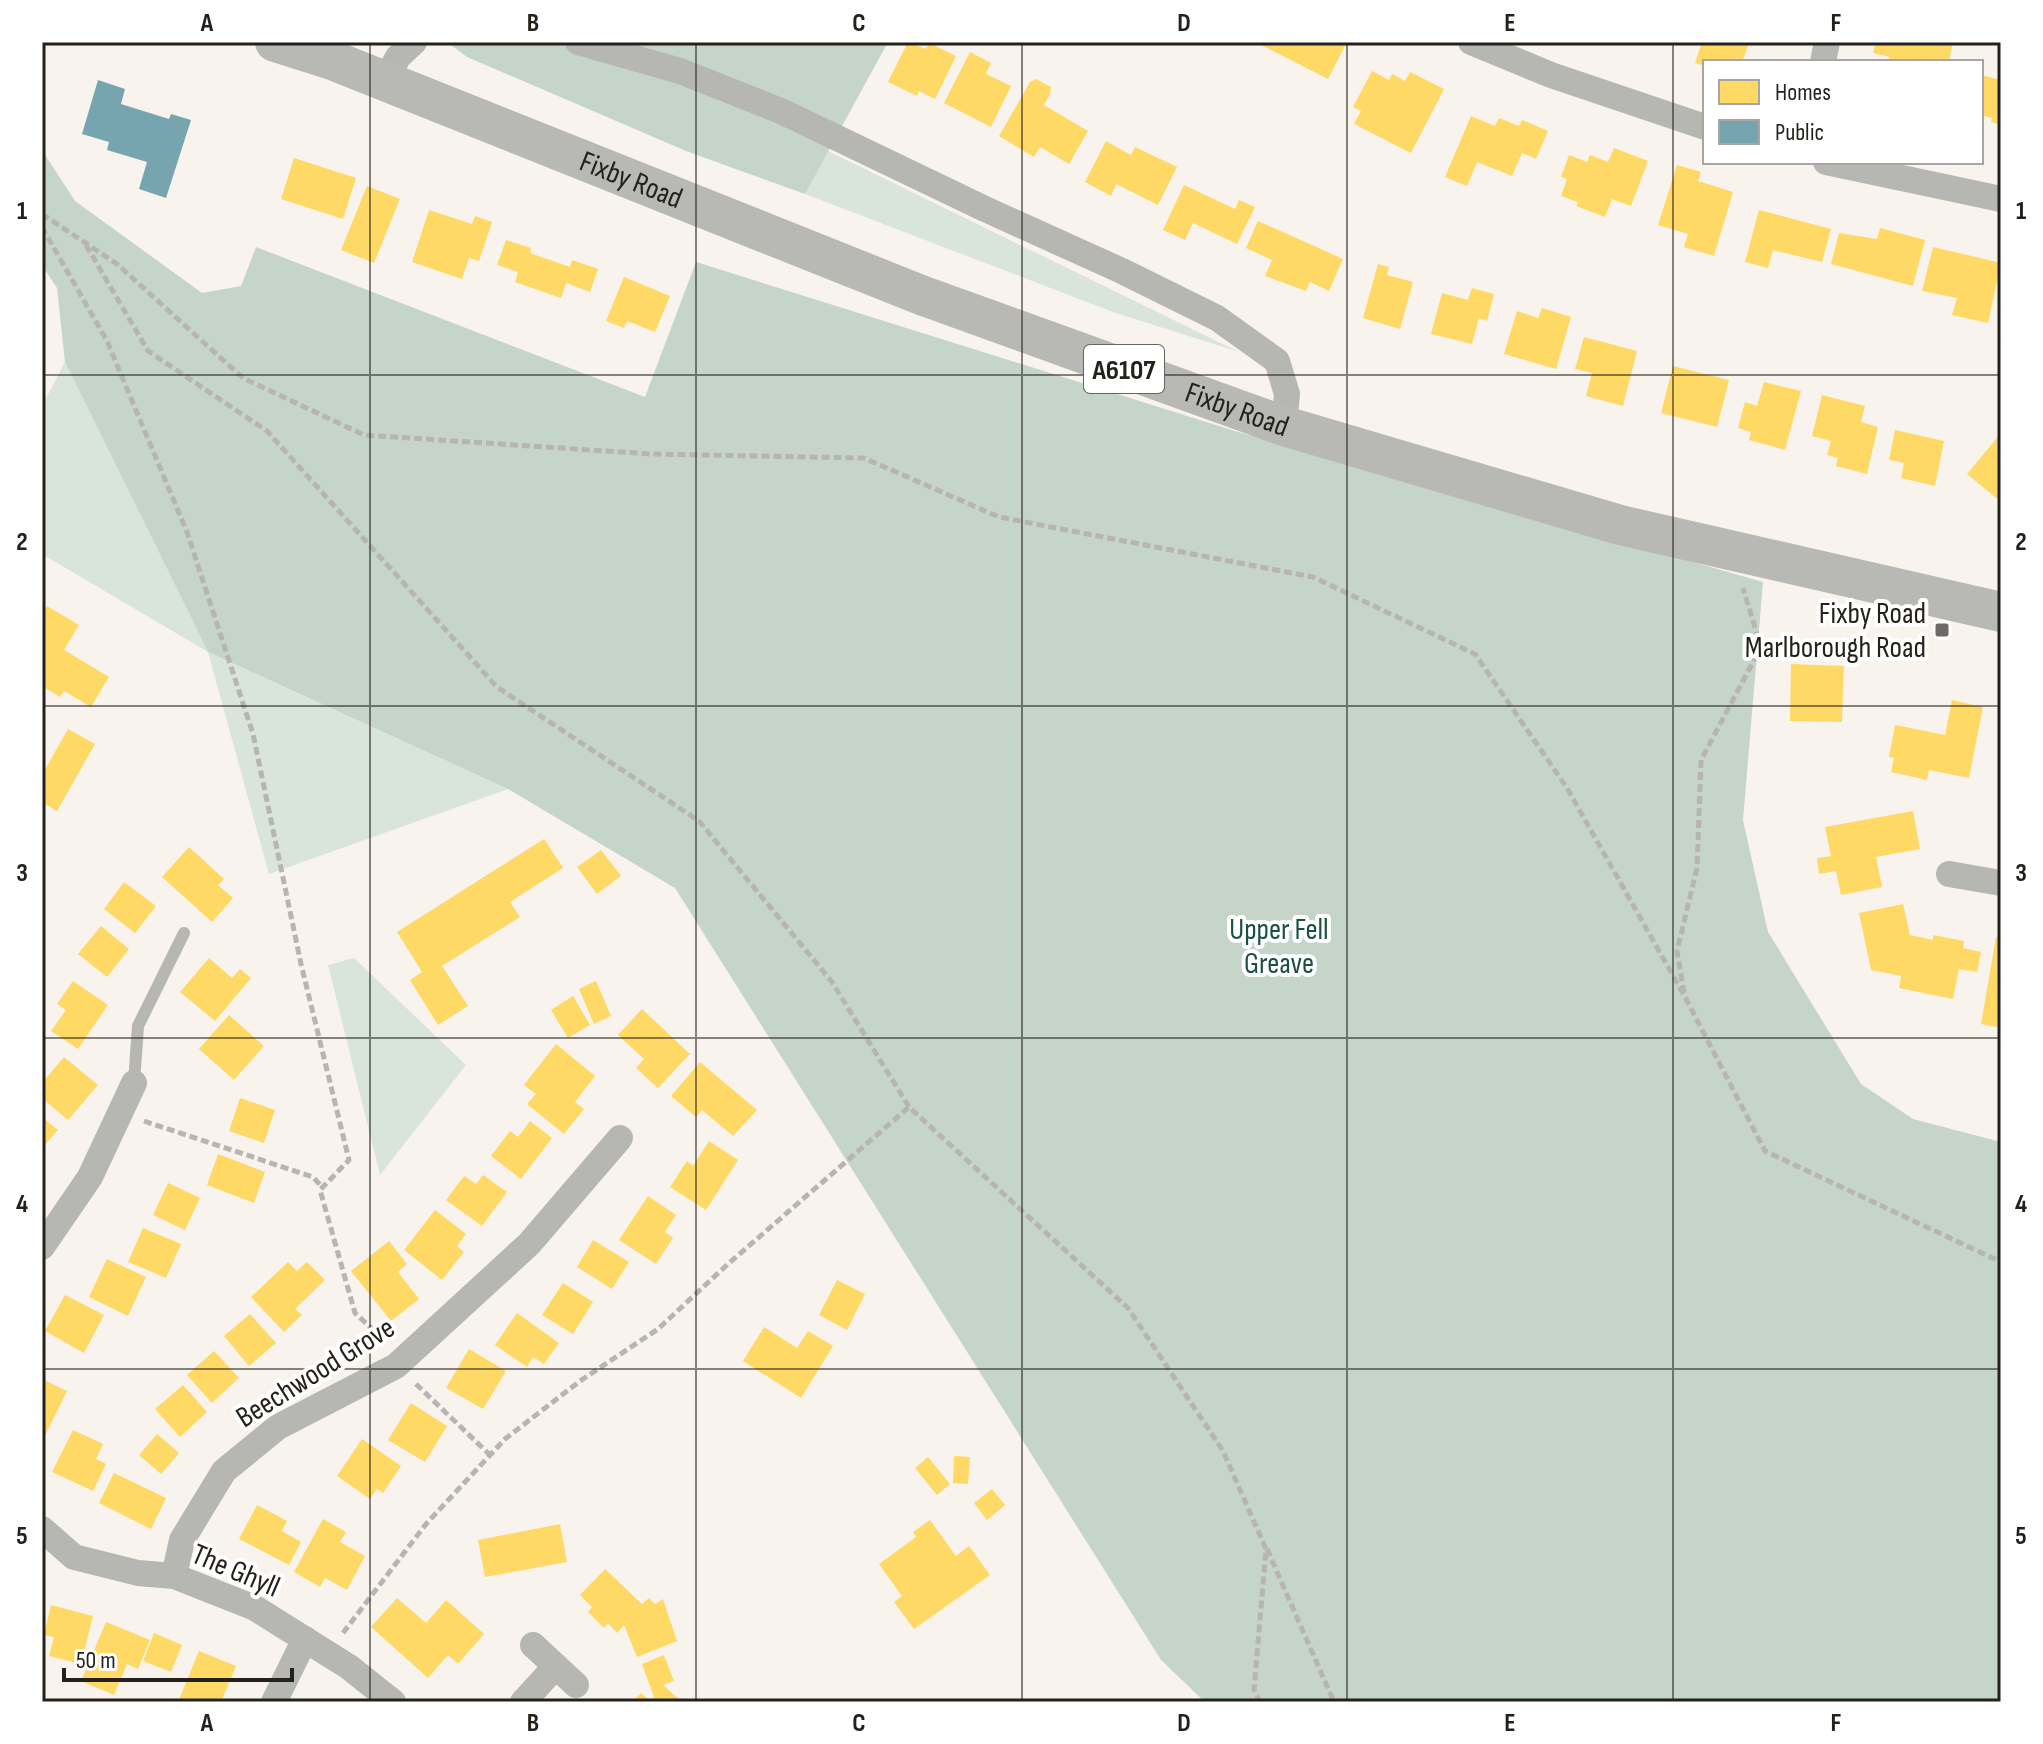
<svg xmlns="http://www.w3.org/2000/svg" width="2043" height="1744" font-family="'Sofia Sans Condensed',sans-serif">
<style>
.green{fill:#d9e5db}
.forest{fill:#c6d5ca}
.homes{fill:#ffd966}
.public{fill:#76a5af}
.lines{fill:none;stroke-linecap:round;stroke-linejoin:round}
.path{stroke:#b6b5b2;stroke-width:5;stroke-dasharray:8 4;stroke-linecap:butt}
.service{stroke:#b6b7b2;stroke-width:12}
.minor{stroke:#b6b7b2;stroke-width:26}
.primary{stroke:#b8b9b4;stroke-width:40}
.grid{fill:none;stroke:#24211c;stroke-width:2;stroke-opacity:0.55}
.poi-dot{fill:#6e6a65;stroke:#fff;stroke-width:3}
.labels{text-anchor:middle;stroke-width:8;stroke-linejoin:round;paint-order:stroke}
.shield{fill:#fff;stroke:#666460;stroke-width:2}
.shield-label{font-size:28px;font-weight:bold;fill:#24211c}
.street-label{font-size:30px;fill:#24211c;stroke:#fff}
.poi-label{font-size:30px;fill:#24211c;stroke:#fff;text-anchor:end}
.park-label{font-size:30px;fill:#16523c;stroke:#fff}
.neatline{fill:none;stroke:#24211c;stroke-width:3}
.grid-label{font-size:26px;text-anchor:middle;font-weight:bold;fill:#24211c}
</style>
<rect width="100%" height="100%" fill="#f8f3ed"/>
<path class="green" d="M828,151l411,201 -126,-40 -308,-118z
M65,362l143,290 300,137 -239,85 -61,-222 -166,-98v-148z
M354,958l112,107 -86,110 -52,-210z"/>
<path class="forest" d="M447,42h441l-83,152 -119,-43 -219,-94z
M42,150l33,51 127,92 39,-7 15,-39 389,150 51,-135 539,169 528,151 -20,238 25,112 93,152 52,35 88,23v560h-796l-44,-42 -486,-772 -167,-99 -300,-137 -143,-290 -8,-74 -15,-23z"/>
<path class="homes" d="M908,42l18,7 3,-6 27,13 -21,43 -16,-8 -2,5 -29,-14z
M1255,42h81l9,4 -17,33z
M1702,42h47l-6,18 -7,-2 -1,4h-30v4l-10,-3z
M1876,42h77l-4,20h-60l1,-5 -17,-4z
M970,52l21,11 -5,11 25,12 -20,41 -47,-24z
M1372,71l17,9 3,-6 13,7 5,-9 34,17 -33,64 -57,-29 7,-13 -8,-4z
M1981,75l20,5v45l-10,-3 1,-4 -11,-3z
M1036,79l15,8 -1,7 -6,11 44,26 -19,33 -29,-17 -6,10 -35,-21 31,-54z
M1471,116l24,10 4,-8 20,8 3,-6 26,11 -12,28 -14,-6 -10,23 -35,-14 -10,24 -22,-9z
M1106,141l25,14 4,-8 42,20 -19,38 -42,-21 -5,12 -26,-14z
M1614,148l34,13 -17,45 -19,-7 -7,18 -29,-11 2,-4 -17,-6 6,-17 -6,-2 8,-22 18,7 3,-7 18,7z
M294,158l62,20 -13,41 -62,-20z
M1677,165l24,7 -3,9 35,11 -19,64 -30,-9 4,-13 -30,-9z
M1184,185l51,24 4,-9 16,7 -18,37 -44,-21 -8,17 -22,-10z
M367,186l33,13 -26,64 -33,-13z
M429,210l43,14 3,-8 17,6 -13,39 -10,-3 -7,21 -50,-17z
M1759,210l72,19 -9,33 -49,-12 -5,18 -23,-6z
M1258,221l85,38 -14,32 -19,-9 -4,9 -41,-15 7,-16 -26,-12z
M1880,228l45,12 -12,46 -82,-22 8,-31 38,6z
M506,240l25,8 -1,5 40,14 2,-7 26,9 -8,23 -24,-9 -5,15 -46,-16 3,-10 -21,-7z
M1933,247l68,16 -13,60 -36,-8 5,-17 -35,-7z
M1378,264l11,3 -2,8 26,7 -13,47 -37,-11z
M624,277l46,19 -15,36 -28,-11 -3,7 -18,-7z
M1472,288l22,6 -7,27 -8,-3 -7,26 -41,-10 11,-41 26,7z
M1542,308l29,9 -15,52 -52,-15 13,-43 21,7z
M1584,337l53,14 -14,55 -37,-10 6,-23 -17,-4z
M1673,366l56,14 -12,47 -56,-14z
M1764,382l37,9 -16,59 -36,-10 2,-8 -13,-4 7,-26 12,4z
M1822,395l43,11 -4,16 17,5 -11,47 -31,-8 2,-8 -11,-3 4,-14 -19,-5z
M1895,430l49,11 -9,45 -34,-8 3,-15 -15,-3z
M2001,433v69l-34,-28z
M47,606l32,19 -15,25 45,27 -18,30 -27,-16 -4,6 -18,-11v-72z
M1791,664l53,2 -2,56 -52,-1z
M1952,700l31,7 -14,71 -40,-8 -2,10 -36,-8 3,-14 -5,-1 6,-32 50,10z
M68,729l27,15 -38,67 -15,-9v-27z
M1913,811l7,38 -44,8 6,30 -41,8 -5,-24 -17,3 -2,-16 14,-2 -6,-29z
M544,839l19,29 -53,34 10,15 -78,49 26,40 -30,19 -28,-45 12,-8 -25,-40z
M189,847l35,32 -6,6 15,13 -21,24 -50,-45z
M601,850l20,26 -24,18 -20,-27z
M124,882l32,24 -21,27 -31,-24z
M1903,904l7,31 23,5v-5l31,6 -1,7 18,4 -4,20 -18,-3 -6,30 -54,-11 2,-12 -30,-6 -12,-57z
M101,926l28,23 -22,28 -29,-23z
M1996,937l5,1v90l-20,-4z
M209,958l23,20 8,-9 11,9 -36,43 -35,-29z
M73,981l35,24 -30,44 -27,-18 15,-21 -9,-6z
M596,981l15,35 -17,8 -15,-35z
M573,996l17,29 -22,13 -17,-28z
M642,1009l48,45 -32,34 -22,-20 8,-9 -26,-24z
M229,1015l35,31 -30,34 -35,-31z
M556,1044l39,32 -20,26 9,7 -20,25 -37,-30 9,-10 -12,-9z
M64,1057l34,28 -30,35 -26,-22v-15z
M700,1062l57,48 -24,26 -31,-26 -6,7 -25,-21z
M240,1098l35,12 -11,33 -35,-12z
M42,1117l16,13 -16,18z
M530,1121l22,17 -31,41 -30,-23 19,-25 8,6z
M709,1141l29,19 -32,50 -36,-23 17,-26 6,5z
M218,1154l47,18 -11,31 -47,-18z
M483,1175l24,17 -25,34 -36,-26 18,-24 12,8z
M168,1183l32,15 -15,32 -32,-15z
M648,1196l28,19 -11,17 8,6 -17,26 -37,-24z
M435,1210l31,24 -9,12 7,6 -22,28 -38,-30z
M143,1228l38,16 -15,34 -38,-16z
M593,1240l36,22 -17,27 -35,-22z
M389,1241l18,23 -9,8 21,27 -28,22 -40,-50z
M107,1259l39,18 -18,39 -39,-19z
M288,1262l9,9 10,-9 18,18 -30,29 7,6 -18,17 -33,-35z
M837,1280l28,14 -18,36 -28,-15z
M563,1283l30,19 -20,32 -31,-19z
M65,1295l39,20 -20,38 -39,-22z
M517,1313l42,30 -15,21 -11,-7 -6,10 -32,-22z
M250,1314l26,29 -27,23 -25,-30z
M764,1327l33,21 11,-17 25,15 -32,52 -58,-37z
M469,1349l37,22 -23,38 -37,-21z
M214,1351l25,27 -27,25 -25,-28z
M42,1379l25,12 -25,51z
M183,1385l24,27 -27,25 -25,-28z
M411,1403l36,23 -22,36 -37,-22z
M73,1430l30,14 -7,15 10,5 -13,27 -41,-19z
M157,1434l22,19 -18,21 -22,-19z
M362,1439l39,27 -18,27 -6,-4 -7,10 -33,-23z
M954,1456l16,1 -2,27 -15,-1z
M928,1457l22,27 -13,11 -22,-27z
M114,1473l52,25 -15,31 -52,-26z
M992,1489l13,16 -18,15 -13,-17z
M257,1505l30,16 -5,10 19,11 -12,23 -50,-26z
M323,1519l23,13 -6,10 25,14 -18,34 -22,-12 -5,9 -26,-15z
M930,1520l26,36 13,-10 21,29 -76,54 -20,-27 8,-6 -23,-32 37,-27 -3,-5z
M560,1524l7,38 -82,15 -7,-37z
M605,1569l37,35 7,-6 6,6 8,-5 14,42 -40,16 -13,-32 -7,8 -9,-10 -4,5 -16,-16 4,-5 -12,-12z
M397,1598l29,25 20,-23 38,34 -26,30 -10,-9 -20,23 -57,-51z
M51,1605l42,11 -12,48 -32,-8 5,-19 -10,-2z
M106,1622l44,18 -12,29 -11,-5 -13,31 -33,-14z
M154,1633l28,12 -11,27 -28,-11z
M199,1651l37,15 -15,36h-43z
M664,1655l10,26 -11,4 19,17h-49l8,-9 9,8 4,-4 -12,-33z"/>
<path class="public" d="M98,80l27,9 -4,15 48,15 2,-5 20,6 -25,78 -27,-9 8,-27 -40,-12 2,-8 -27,-8z"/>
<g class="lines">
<path class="path" d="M42,214l75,50 126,114 121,57 287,19 213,4 135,59 314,60 162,77 92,134 118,209 80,154 236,111
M42,227l65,114 80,191 66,202 48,230 48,196 -29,30 35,123 30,28
M86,245l62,106 119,80 230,256 202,134 133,161 77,125 219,201 95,143 43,98 -12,141 6,12
M1684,993l-7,-42 20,-83 4,-108 60,-113 -18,-59
M144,1121l169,56 10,11
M416,1384l74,71
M1267,1549l67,153
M343,1633l83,-109 79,-85 75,-58 78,-52 70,-65 181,-157"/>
<path class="service" d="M134,1083l4,-57 46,-93"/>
<path class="minor" d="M578,42l102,29 101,40 204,98 137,62 95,47 60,43 10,33 -3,32
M1471,42l80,33 154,52
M1823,62l4,-20
M385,81l13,-24 16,-15
M1826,162l175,37
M1949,874l52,9
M42,1247l48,-70 44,-94
M42,1529l32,28 64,16 36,3 81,32 94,59 44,35
M174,1576l8,-36 42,-69 54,-44 118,-61 133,-122 91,-106
M533,1645l43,40
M274,1702l31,-63
M523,1702l33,-36"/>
<path class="primary" id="s1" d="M275,42l57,18 589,235 363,131 336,99 381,87"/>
</g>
<path class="grid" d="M370,42v1660M696,42v1660M1022,42v1660M1347,42v1660M1673,42v1660M42,375h1959M42,706h1959M42,1038h1959M42,1369h1959"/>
<rect class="poi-dot" x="1934" y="622" width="16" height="16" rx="4"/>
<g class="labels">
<rect class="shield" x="1084" y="345" width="80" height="48" rx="6"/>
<g class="shield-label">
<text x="1124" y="379">A6107</text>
</g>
<g class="street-label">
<text dy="10" stroke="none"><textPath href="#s1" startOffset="382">Fixby Road</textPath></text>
<text dy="10" stroke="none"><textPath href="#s1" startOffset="1030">Fixby Road</textPath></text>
<text transform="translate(315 1372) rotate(-32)" y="10">Beechwood Grove</text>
<text transform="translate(236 1570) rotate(23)" y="10">The Ghyll</text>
</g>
<g class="poi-label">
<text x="1926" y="623">Fixby Road<tspan x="1926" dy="34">Marlborough Road</tspan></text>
</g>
<g class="park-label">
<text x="1279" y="939">Upper Fell<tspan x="1279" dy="34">Greave</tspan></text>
</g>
</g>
<rect width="2043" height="1744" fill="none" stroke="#ffffff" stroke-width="88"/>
<rect x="1703" y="60" width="280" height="104" fill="#ffffff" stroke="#a7a6a4" stroke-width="2"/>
<rect x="1719" y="80" width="40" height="24" fill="#ffd966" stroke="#a7a6a4" stroke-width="2"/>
<text x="1775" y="100" font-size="24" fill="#24211c">Homes</text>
<rect x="1719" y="120" width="40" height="24" fill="#76a5af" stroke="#a7a6a4" stroke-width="2"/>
<text x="1775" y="140" font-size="24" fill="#24211c">Public</text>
<path d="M64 1668v12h228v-12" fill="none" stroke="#24211c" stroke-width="4"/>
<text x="76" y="1668" font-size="24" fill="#24211c" stroke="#ffffff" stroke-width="6" paint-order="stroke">50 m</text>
<rect x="44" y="44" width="1955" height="1656" class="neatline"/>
<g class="grid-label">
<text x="207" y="31">A</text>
<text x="533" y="31">B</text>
<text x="859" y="31">C</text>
<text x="1184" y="31">D</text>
<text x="1510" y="31">E</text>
<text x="1836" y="31">F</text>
<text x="22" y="219">1</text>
<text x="2021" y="219">1</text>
<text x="22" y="550">2</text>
<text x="2021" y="550">2</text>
<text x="22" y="881">3</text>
<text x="2021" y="881">3</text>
<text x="22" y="1212">4</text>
<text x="2021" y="1212">4</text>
<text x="22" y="1544">5</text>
<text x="2021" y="1544">5</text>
<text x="207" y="1731">A</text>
<text x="533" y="1731">B</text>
<text x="859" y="1731">C</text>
<text x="1184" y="1731">D</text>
<text x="1510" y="1731">E</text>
<text x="1836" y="1731">F</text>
</g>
</svg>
